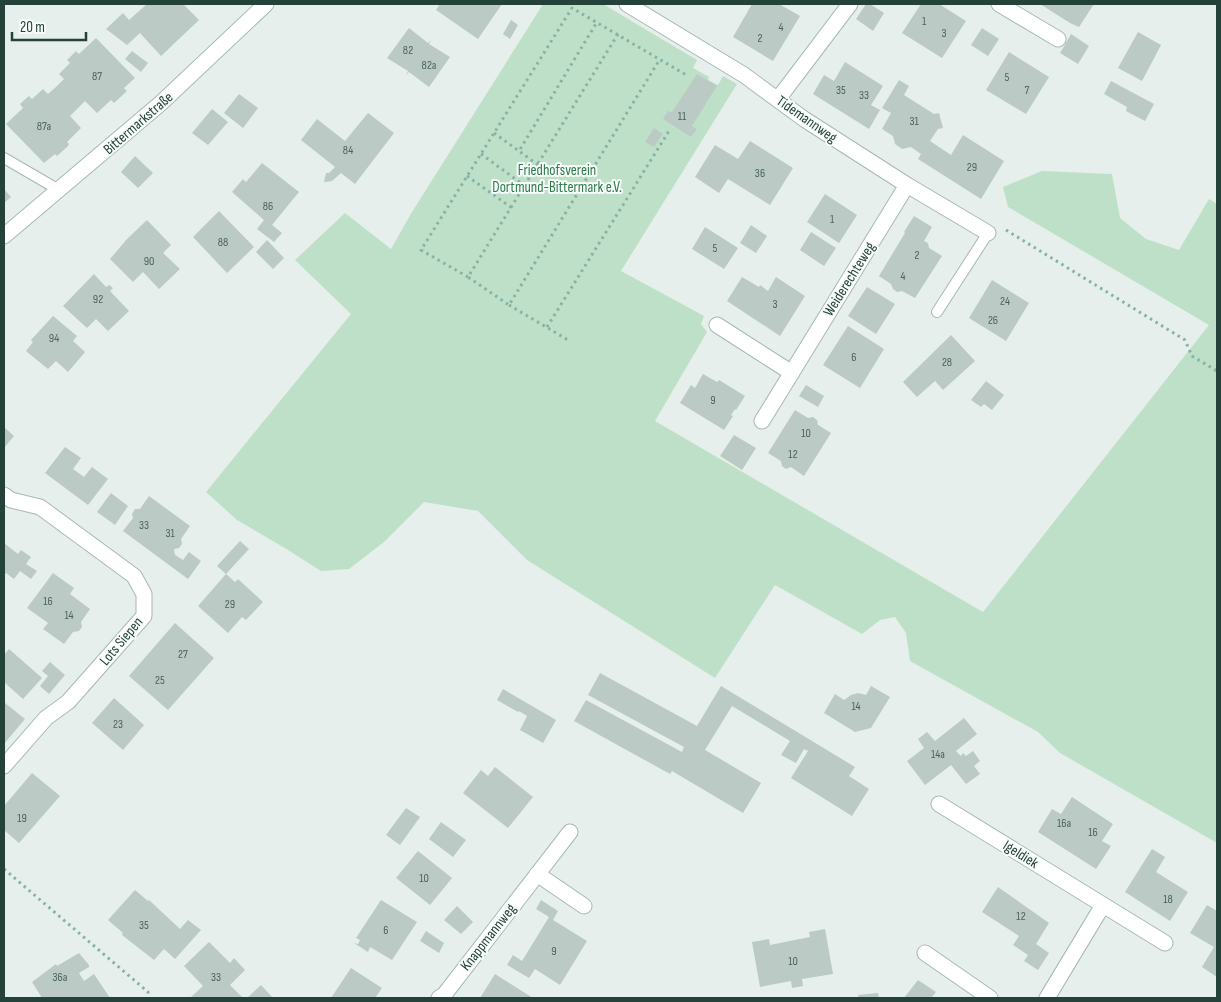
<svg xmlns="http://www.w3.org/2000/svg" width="1221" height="1002" font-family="'Sofia Sans Condensed',sans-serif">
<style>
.green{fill:#bfe0c8}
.building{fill:#bbcac4}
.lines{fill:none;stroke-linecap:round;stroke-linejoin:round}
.service-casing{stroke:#a8b8b2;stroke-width:12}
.minor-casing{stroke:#a8b8b2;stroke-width:17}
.path{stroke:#86b3a5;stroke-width:3;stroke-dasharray:2.5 4;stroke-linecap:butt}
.service{stroke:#fff;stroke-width:10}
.minor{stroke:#fff;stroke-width:15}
.labels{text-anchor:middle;stroke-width:4;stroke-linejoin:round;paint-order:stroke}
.number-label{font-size:12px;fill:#4a645c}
.street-label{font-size:15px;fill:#24423a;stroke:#f7fbf9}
.park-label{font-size:15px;fill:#2d7a4b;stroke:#f7fbf9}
</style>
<rect width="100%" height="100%" fill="#e6efeb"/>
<path class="green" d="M543,4h60l94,56 -4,8 16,9 -1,3 10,5 5,-9 14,8 -116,187 83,45 -3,8 6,8 -52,89 328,191 226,-287 -201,-118 -5,-20 39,-16 70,3 8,44 26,21 33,11 30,-51 8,5v639l-157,-90 -22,-21 -128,-71 -4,-28 -11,-16 -15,3 -18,14 -87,-49 -60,93 -188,-118 -49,-49 -54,-9 -40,40 -35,27 -28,2 -33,-21 -51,-30 -31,-28 145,-178 -56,-54 50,-47 46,36 21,-37z"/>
<path class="building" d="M147,4h36l16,16 -38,36 -21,-23 -13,12 -21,-16 17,-16 6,7z
M440,4h62l-24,35 -42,-29z
M752,4h27l21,12 -27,45 -40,-24z
M866,4h4l14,9 -11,18 -17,-12z
M921,4h18l27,17 -24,37 -40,-25z
M1040,4h54l-15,23 -9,-4z
M511,20l7,5 -8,14 -7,-5z
M409,28l19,15 3,-3 -2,4 21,13 -21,30 -20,-15 -3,3 2,-4 -21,-13z
M982,28l17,11 -11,17 -17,-11z
M1138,32l23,13 -19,36 -24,-13z
M1071,34l18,12 -11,18 -18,-11z
M96,38l39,40 -11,10 3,3 -13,12 -3,-3 -14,13 -12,-12 -15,15 11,12 -14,14 2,2 -1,2 -11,10 -2,-2 -11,9 -38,-39 17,-16 -3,-4 9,-8 3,3 11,-10 5,5 8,-7 8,-8 -5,-5 11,-11 -3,-3 9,-9 3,3z
M132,51l16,12 -7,9 -16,-13z
M1009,52l40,25 -23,37 -40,-24z
M845,62l38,24 -12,19 9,5 -11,19 -56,-35 11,-19 10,6z
M697,74l20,12 -25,40 5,3 -6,8 -28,-18 5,-8 4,1z
M899,80l10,6 -5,9 30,19 5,-1 4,15 -5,1 -8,12 21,14 12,-20 41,26 -23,38 -63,-40 3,-5 -10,-7 -9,2 -7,-5 -2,-8 -11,-7 9,-16 -9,-5z
M1111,81l43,23 -9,17 -19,-10 1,-4 -23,-13z
M239,94l19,14 -15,20 -19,-15z
M212,109l16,13 -20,23 -16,-12z
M368,113l26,20 -39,51 -14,-11 -9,8 -8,1 2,-9h3l6,-6 -34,-27 16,-21 28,22z
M654,128l9,6 -9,13 -9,-5z
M750,141l43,27 -23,37 -42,-26 -9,14 -24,-16 20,-32 23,14z
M135,156l18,17 -15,15 -17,-16z
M262,163l37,29 -27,33 10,8 -8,9 -17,-13 7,-9 -32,-28 11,-13 3,3z
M4,189l7,8 -7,6z
M825,194l32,21 -18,28 -32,-21z
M219,211l35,36 -27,26 -34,-36z
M914,216l18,11 -8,14 4,2 1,5 13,8 -27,42 -13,-7 -5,1 -4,-3 -2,-5 -12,-8 26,-43 -1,-1z
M147,220l24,25 -8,8 17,16 -21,20 -16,-17 -10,10 -23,-23 17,-20z
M751,225l16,11 -11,17 -16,-10z
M705,227l33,21 -14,21 -32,-20z
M811,232l25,16 -12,18 -24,-16z
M267,240l17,18 -11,11 -17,-17z
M94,274l12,13 3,-2 4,3 -3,3 19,20 -21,20 -12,-12 -9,9 -24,-22z
M742,277l17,10 1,-2 8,6 8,-14 29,19 -25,40 -53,-35z
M992,280l37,23 -23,38 -37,-23z
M867,287l28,17 -19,30 -28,-18z
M53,316l24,20 -4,5 12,11 -17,20 -12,-11 -8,8 -22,-18 7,-9 -2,-2z
M848,326l36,23 -24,39 -37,-23z
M951,335l24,26 -32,29 -8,-9 -18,16 -14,-15z
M703,374l14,8 2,-2 26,16 -9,14 -1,-1 -4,6 2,1 -9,14 -44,-27 11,-18 4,3z
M986,381l18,14 -12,15 -8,-6 -3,3 -10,-7z
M806,385l18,11 -6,11 -19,-11z
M795,410l13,8 5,-1 4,3 1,5 13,8 -27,43 -13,-9 -5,2 -4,-3 -1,-5 -13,-8z
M4,427l10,9 -10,12z
M734,435l22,13 -14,22 -22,-14z
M65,447l16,11 -8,11 11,8 8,-10 16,12 -20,26 -43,-32z
M111,493l17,13 -13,19 -18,-13z
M149,496l41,30 -9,13 1,5 -3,4 -5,1 1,6 8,5 6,-8 12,9 -13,18 -65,-48 10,-13 -1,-4 3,-5h5z
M240,541l9,8 -23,25 -9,-8z
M4,543l14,11 3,-4 10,7 -5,7 11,7 -6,8 -11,-8 -6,8 -8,-6 -2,2z
M53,573l21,15 -4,6 20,15 -9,13 1,5 -3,4 -6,1 -9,12 -21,-15 5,-6 -21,-15z
M226,574l9,8 3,-3 25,23 -17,18 -4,-3 -14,16 -30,-27z
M175,623l39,35 -46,52 -39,-34z
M9,649l33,29 -19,21 -19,-17v-27z
M50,662l15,13 -16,19 -9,-8 8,-10 -6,-5z
M600,673l97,53 24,-40 134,81 -6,9 20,13 -17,27 -61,-38 17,-27 -4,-2 -8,14 -15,-8 9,-14 -58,-35 -27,44 56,33 -18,30 -71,-42 -2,3 -96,-53 12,-21 96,52 2,-5 -96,-52z
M871,686l19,11 -19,31 -16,4 -31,-19 11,-19 9,6 7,-5 7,-2 8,2z
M503,689l53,31 -13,23 -23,-13 7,-14 -8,-5 -1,1 -21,-12z
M114,698l30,27 -21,25 -31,-27z
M5,703l20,16 -21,25v-40z
M964,718l13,16 -21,17 5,5 2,-3 3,3 7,-5 7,10 -6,5 6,8 -14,10 -15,-19 -26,20 -18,-24 17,-13 -6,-9 9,-7 8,9z
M495,767l38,30 -25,31 -45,-35 18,-23 7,6z
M32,773l28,23 -41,47 -15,-13v-24z
M1072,797l41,27 -11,17 9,5 -15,23 -58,-37 14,-23 9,5z
M406,808l14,9 -20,28 -14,-10z
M441,822l25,18 -13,17 -24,-18z
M1152,849l13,8 -9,15 32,20 -18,29 -45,-29z
M418,851l34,27 -22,27 -34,-27z
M998,887l51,36 -13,21 13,9 -11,17 -14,-9 4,-6 -15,-10 6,-9 -37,-24z
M135,890l13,11 1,-1 31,29 8,-9 13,10 -26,29 -11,-10 -10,11 -32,-25 1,-2 -15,-13z
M381,900l36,22 -25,38 -22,-13 -2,5 -14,-9 4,1 2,-4 -4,-2z
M541,900l17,11 -5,9 34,21 -27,44 -25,-16 -6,9 -22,-13 6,-10 9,6 27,-44 -13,-8z
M1207,905l10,6v66l-15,-10 12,-20 -24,-14z
M457,906l16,16 -12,12 -17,-14z
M825,929l8,45 -31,5 1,7 -11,2 -1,-7 -31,6 -8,-45 17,-3 1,6 40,-8 -1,-5z
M426,931l18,12 -5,10 -19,-12z
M209,942l21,21 4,-5 11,12 -15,15 13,13h-53l13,-12 -19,-20z
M79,953l10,12v2l-10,6 5,8 10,-7 16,24h-68l-10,-16 24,-18 1,2z
M351,968l31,20 -7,10h-44z
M495,974l38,24h-53z
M918,980l18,12 -5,6h-27z
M261,985l12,13h-26z
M878,993l1,5h-20l-1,-3z"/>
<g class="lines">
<defs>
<path id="service" d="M4,158l55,32
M937,312l51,-79"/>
<path id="minor" d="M627,4l117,71 60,44 103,66 81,48
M999,4l59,35
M778,99l72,-95
M4,236l157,-133 105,-99
M717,325l75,48
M762,421l145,-236
M4,495l7,5 29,7 94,69 10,18v22l-76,86 -22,16 -42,48
M939,804l226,139
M537,874l47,32
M925,953l65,45
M439,998l5,-3 126,-163
M1047,998l56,-93"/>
</defs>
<use href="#service" class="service-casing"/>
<use href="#minor" class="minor-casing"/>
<path class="path" d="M618,34l-150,243 41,28 151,-246
M494,133l25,18
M481,154l44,32
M538,165l-19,-14 78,-129
M467,176l45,32
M1006,230l179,110 7,16 25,15
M468,277l-47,-27 151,-242 116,68
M509,305l59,35
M547,327l122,-196
M4,869l144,123 -1,6"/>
<use href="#service" class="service"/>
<use href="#minor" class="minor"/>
</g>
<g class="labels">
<g class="number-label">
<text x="924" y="25">1</text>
<text x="781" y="31">4</text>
<text x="944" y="37">3</text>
<text x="760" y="42">2</text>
<text x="408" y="54">82</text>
<text x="429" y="69">82a</text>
<text x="97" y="80">87</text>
<text x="1007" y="81">5</text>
<text x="841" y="94">35</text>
<text x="1027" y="94">7</text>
<text x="864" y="99">33</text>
<text x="682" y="120">11</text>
<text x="914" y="125">31</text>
<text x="44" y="130">87a</text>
<text x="348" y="154">84</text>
<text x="972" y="171">29</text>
<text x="760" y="177">36</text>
<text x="268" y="210">86</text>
<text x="832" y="223">1</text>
<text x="223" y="246">88</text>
<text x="715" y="252">5</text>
<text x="917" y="259">2</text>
<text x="149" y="265">90</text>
<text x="903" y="280">4</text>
<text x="98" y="303">92</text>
<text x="1005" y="305">24</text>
<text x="775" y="308">3</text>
<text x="993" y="324">26</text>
<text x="54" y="342">94</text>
<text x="854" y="361">6</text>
<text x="947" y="366">28</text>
<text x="713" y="404">9</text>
<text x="806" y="437">10</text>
<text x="793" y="458">12</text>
<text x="144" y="529">33</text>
<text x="170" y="537">31</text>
<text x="48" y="605">16</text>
<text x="230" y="608">29</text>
<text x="69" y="619">14</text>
<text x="183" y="658">27</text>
<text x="160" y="684">25</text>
<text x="856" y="710">14</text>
<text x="118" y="728">23</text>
<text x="938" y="758">14a</text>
<text x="22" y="822">19</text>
<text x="1064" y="827">16a</text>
<text x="1093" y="836">16</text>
<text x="424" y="882">10</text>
<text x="1168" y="903">18</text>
<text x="1021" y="920">12</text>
<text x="144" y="929">35</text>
<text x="386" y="934">6</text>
<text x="554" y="955">9</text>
<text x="793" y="965">10</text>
<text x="60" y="981">36a</text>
<text x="216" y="981">33</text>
</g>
<g class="street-label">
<text transform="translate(807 119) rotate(35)" y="5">Tidemannweg</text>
<text transform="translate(138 123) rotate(-41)" y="5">Bittermarkstraße</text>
<text transform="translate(849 279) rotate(-58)" y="5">Weiderechteweg</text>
<text transform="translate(121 641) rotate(-50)" y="5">Lots Siepen</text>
<text transform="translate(1021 854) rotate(32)" y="5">Igeldiek</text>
<text transform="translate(488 937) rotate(-52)" y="5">Knappmannweg</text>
</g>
<g class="park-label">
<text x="557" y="175">Friedhofsverein<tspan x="557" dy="17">Dortmund-Bittermark e.V.</tspan></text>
</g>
</g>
<rect width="1221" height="1002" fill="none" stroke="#24423a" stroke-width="10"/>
<path d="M12 32v8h74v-8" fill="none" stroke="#24423a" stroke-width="2.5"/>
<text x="20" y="32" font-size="15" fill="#24423a" stroke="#f7fbf9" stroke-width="4" paint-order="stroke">20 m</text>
</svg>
